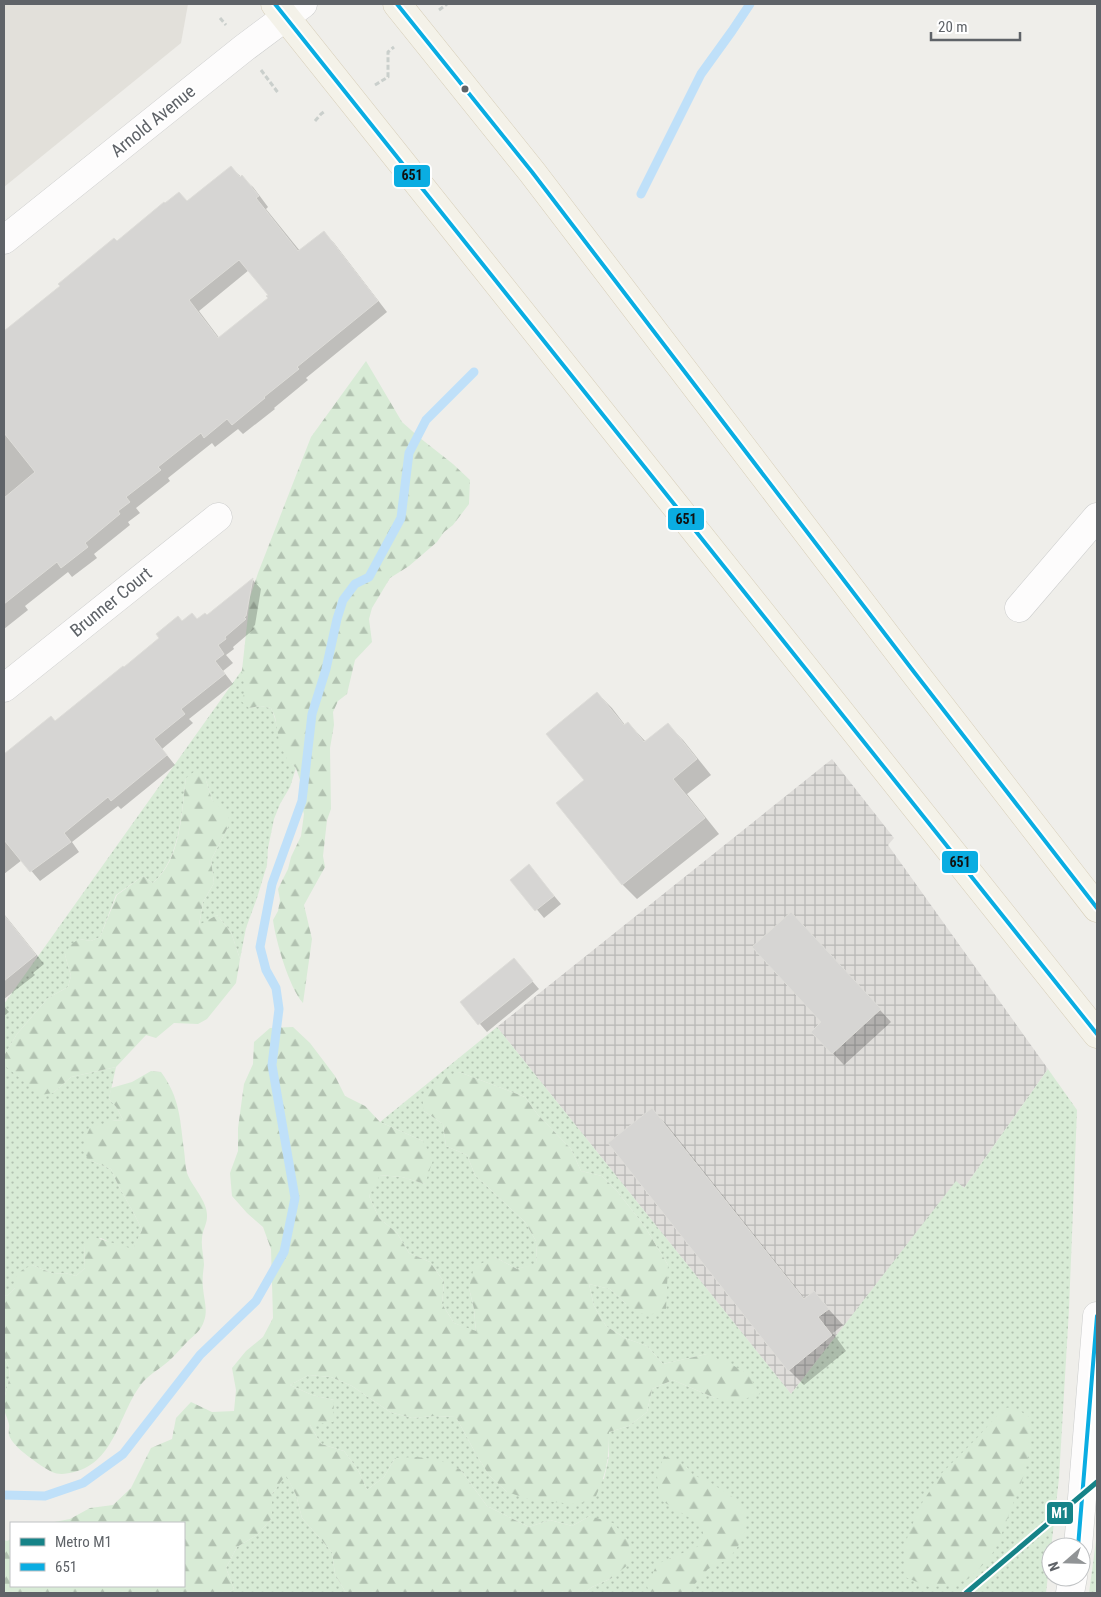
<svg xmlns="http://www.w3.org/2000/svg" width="1101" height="1597" font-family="'Roboto Condensed',sans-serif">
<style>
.industrial{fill:url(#industrial-grid)}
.education{fill:#e2e0da}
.grass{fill:url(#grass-dots)}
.forest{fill:url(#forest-firs)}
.shadow{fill:#0003;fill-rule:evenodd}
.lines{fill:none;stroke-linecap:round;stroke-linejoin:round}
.stream{stroke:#bfe0f9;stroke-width:9}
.building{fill:#d6d5d3;stroke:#deddd9;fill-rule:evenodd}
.minor-casing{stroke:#cbcccc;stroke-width:29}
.major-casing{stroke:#d7ceb8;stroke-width:29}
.path{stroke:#cacfcc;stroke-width:3;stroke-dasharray:5 2.5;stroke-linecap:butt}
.minor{stroke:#fdfcfc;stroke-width:28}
.major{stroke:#f4f2e9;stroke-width:28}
.bus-1-casing{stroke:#fff;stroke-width:8}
.bus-1{stroke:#0aade2;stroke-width:4}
.metro-1-casing{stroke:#fff;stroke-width:9}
.metro-1{stroke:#168388;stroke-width:5}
.bus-dot{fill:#5f6368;stroke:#fff;stroke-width:2}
.labels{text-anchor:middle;stroke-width:4;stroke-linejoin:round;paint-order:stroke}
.street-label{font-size:18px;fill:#5f6368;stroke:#fff}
.line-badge{stroke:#fff;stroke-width:2}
.badge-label{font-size:14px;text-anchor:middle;font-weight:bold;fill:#fff}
.pale-badge-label{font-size:14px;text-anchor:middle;font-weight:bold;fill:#111}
</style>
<defs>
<pattern id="industrial-grid" width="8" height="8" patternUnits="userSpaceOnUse" patternTransform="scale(1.25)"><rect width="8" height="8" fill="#dfddda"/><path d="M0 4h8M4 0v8" fill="none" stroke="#b8b7b5"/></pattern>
<pattern id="grass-dots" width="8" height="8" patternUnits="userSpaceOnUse" patternTransform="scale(1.25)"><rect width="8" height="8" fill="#d8ebd6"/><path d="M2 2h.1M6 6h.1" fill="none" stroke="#b2c2b1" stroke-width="1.8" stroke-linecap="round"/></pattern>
<pattern id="forest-firs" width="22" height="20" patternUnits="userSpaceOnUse" patternTransform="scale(1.25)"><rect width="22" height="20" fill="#d8ebd6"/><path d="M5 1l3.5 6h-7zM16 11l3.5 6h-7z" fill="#b2c2b1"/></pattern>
</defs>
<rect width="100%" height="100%" fill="#efeeea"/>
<path class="industrial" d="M832,759l62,79 -6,7 160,224 -84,119 -8,-6 -165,212 -294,-367z"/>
<path class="education" d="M4,4h184l-7,39 -177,144z"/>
<path class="grass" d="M242,670l7,38 11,-2 11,2c11,25 4,39 25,60l-6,19 -10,17 -6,15 -6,29 -1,17 -10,33 -11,30 -6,31 -9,-27 -14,-17 -18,11 4,-24 11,-19 -3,-23 17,-33 -16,-27 -7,-23 -19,1c-5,36 -5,79 -33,105l-10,-7 -27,19 -16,42 -9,4 -12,-2 -14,16 6,21 -3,11 -20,11 -31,36 -12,20 48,39 18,-16 45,-10 -7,32 8,9 6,12 -11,1 -23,39 22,9c8,21 22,40 31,61l-9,20 -22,-7 -10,-5 -17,7 1,23 -9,8 -11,-3 -11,1 -22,-9 -17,23 -8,8 -3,-1v-291z
M497,1027l294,367 165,-213 8,7 84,-119 29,41 -8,199 -10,169 -13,115h-462l8,-6 20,-9 -22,-62 -18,10 -22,-6 -21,7 -42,-21 -27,-37 -65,-11 -11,19 -17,13 -9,-20 -14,-19 -23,-7 -11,-19 24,-25 -22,-5 -22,-10 19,-10 22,2 21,9 38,26 22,6 22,-2 22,1 21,39 12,19 18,17 97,-13 5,-23v-24l20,-6 18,-14 5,-23 21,-9 42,18 -8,-44 -44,10 -16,-18 -22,-8 -19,-12 -12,-20 -5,-22 21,5 16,15 42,-39 -23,-38 -28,-36 -15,-15 -21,-5 -10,-22 -33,-34 -13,-18 -66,-25 -35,39 19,13 3,22 21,9 8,20 50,47 11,19 1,23 -20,5 -22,-12 -26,31 5,21 2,23 -22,-9 -12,-19 2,-22 -14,-20 -21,-9 -12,-20 -18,-15 -10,-22 10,-21 23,2 23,7 -2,-43 -43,-19z
M4,1359c11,10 2,29 0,41z
M286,1474l10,21 6,23 30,34 3,22 11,19h-118l6,-4 -8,-21 11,-21 20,-12 15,-17v-24z
M1097,1533v60h-8z"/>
<path class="forest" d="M366,361l36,61 18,16 33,26 17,16 -1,24 -16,21 -9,7 -7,10 -28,24 -19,12 -18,30 -3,11 3,23 -17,18 -8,34 -9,7 -5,11 1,13 -4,23 1,61 -4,11 -4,36 2,11 -21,38 8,34 -9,64c-14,-16 -27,-61 -30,-83l5,-9 2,-11 -2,-11 10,-20 3,-12 10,-21 3,-22 -5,-17 1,-17 -4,-12 -9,-9 -5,-10 -3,-9 -4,-23 -4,-9 -11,-2 -11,2 -8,-7 4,-9 -3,-22 8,-73 8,-24 53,-136z
M195,771l10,6 7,23 17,16 -1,11 -17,33 3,23 -11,19 -4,23 18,-10 14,17 9,27 -4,24 -29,36 -9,5 -24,-1 -18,15 -10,-3 -30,32 -45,10 -18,16 -13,2 -36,-30 1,-11 12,-20 31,-36 20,-11 3,-11 -6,-21 5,-10 9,-6 12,2 9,-4 17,-42 26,-19 10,7c29,-25 28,-70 33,-105z
M293,1027l17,16 25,33 10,20 20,10 15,16 43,19 10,19 -8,24 -23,-7 -22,-2 -11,21 10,22 18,15 12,20 21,9 14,20 -2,22 12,19 22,8 -2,-22 -5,-21 5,-21 21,-10 22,12 20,-6 -1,-22 -11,-19 -50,-47 -8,-20 -21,-9 -3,-22 -19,-13 -2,-15 18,-18 19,-6 66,25 13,18 33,34 10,22 21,5 15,15 28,36 23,38 -2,45 -20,6 -20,-12 -16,-15 -21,-5 5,22 12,20 19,12 22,8 16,18 44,-10 22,9 19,11 12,20 -22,7 -23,-3 -42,-18 -21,9 -5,23 -18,14 -20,6c0,30 -3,42 -15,69l-22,3 -44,-5 -21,-7 -18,-17 -12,-19 -21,-39 -22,-1 -22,2 -22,-6 -38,-26 -21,-9 -22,-2 -19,10 22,10 22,5 -1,22 -23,3 11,19 23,7 14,19 9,20 17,-13 11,-19 22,-1 22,3 21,9 27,37 42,21 21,-7 22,6 18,-10 23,7 16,18 1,22 -18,15 -20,9 -8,6h-238l-11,-19 -3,-22 -30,-34 -6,-23 -10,-20 -14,19v24l-15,17 -20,12 -11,21 8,21 -6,4h-224v-53l3,1 4,-2v47h173v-63h-135l21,-4 20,-11 23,-3 18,-17 20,-40 21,-9 4,-21 15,-16 21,10 22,-1 2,-21 -4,-22 14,-17 17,-14 10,-19 -2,-69 -8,-22 -16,-14 -15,-17 -2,-23 8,-22v-23l6,-44 9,-20 1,-22 16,-14z
M151,1071l10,1c19,26 19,47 23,78 1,7 1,16 3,23 5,14 21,28 20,44 0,7 -5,14 -5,22 -1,9 2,18 2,26 -1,8 -2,15 -1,23 1,12 5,22 1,33 -3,10 -10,14 -17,21 -5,5 -10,11 -15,16 -9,9 -21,15 -29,24 -24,29 -27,80 -69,90 -7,2 -16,3 -22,0 -11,-6 -40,-25 -43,-37 -1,-4 1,-8 0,-11 -2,-8 -6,-13 -5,-22 1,-13 12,-32 0,-43v-64l3,1 8,-8v-10l7,-8 10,-5 22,9 11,-1 11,3 9,-8 -1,-23 6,-9 43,13 9,-19c-9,-21 -23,-40 -31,-61l-22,-9 -6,-9 2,-13 5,-10 22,-7 11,-1 -6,-12 -8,-9 2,-11 21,-6z
M1014,1407l15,10 1,28 -5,27 -26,69 -9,17 -22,21 -16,6 -23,2 -24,-10v-28l3,-15 15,-33 19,-28 34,-34 28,-31z
M664,1456l22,10 8,10 11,3 32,21 8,11v16l-2,12 -14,20 -21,10 -21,24h-38l-2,-7 10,-22 42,-18 5,-9 -3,-12 -42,-26 -2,-23z"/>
<path class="shadow" d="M231,168l22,19 15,20 -2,2 34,42 24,-18 10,10 53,69 -81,66 2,2 -34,28 1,1 -32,25 -5,-5 -23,18 -3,-4 -44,35 2,3 -34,27 4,5 -12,9 2,3 -36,29 3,4 -25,19 -4,-5 -43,34 3,4 -24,19v-292l113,-94 71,-41zM249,270l20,25 1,3 -50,41 -21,-28z
M253,580l8,9 -6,36 -2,2 1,2 -21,18 1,2 -8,6 7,8 -10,8 10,13 -44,35 4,4 -31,26 13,16 -54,44 -3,-3 -46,36 7,10 -39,29 -18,-21 -18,14v-110l2,-1 -2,-3v-5l47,-37 5,4 127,-100 15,-2 9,-3z
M597,693l15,15 13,17 3,-2 18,19 22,-17 15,15 28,35 -24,19 32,40 -82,65 -15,-15 -36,-103z
M529,866l32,38 -17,14 -32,-38z
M4,914l40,50 -11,9 2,2 -31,24z
M802,925l89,97 -47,43 -31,-33 10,-10z
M514,960l25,29 -52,43 -26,-30z
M4,1006l5,6 -5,4z
M652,1110l15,15 138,174 9,-6 29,32 -10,8 13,18 -42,34 -15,-15z"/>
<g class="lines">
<path class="stream" d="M641,194l60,-120 31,-43 18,-27
M4,1495l41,1 38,-13 40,-29 77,-99 56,-54 28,-49 11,-54 -23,-133 7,-56 -3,-21 -10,-18 -6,-23 12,-63 30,-83 10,-87 14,-45 11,-50 6,-19 12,-16 14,-7 32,-59 8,-65 17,-33 48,-48"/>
</g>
<path class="building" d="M231,166l9,11 2,-2 17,21 -3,2 42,53 26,-20 54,70 -81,66 2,2 -35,28 1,1 -33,27 -5,-6 -23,19 -3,-5 -43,34 3,3 -35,27 4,5 -12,9 2,3 -35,29 3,4 -27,21 -4,-6 -53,42v-106l31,-26 -31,-39v-102l56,-45 -2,-2 56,-46 3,3 47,-39 1,1 14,-11 8,9zM239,260l29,35 -2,1 2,2 -50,40 -29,-38z
M253,578l-7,38 -2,1 2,2 -21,18 1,2 -8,6 6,9 -9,7 10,13 -44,35 4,5 -31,25 13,16 -56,46 -3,-4 -44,36 7,9 -41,30 -26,-32v-86l47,-38 4,5 68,-55 1,1 35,-29 -3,-4 22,-18 4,5 10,-8 5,6 8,-6 2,2z
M597,692l27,33 4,-3 16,20 24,-19 29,36 -24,20 32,39 -83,67 -66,-82 28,-23 -38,-46z
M529,864l25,32 -19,15 -25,-31z
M791,912l90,97 -49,45 -21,-22 10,-10 -69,-75z
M4,915l32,40 -32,26z
M514,958l19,23 -55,44 -18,-23z
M652,1108l152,191 10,-8 15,18 -11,8 14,18 -44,36 -180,-228z"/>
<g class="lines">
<defs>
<path id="minor" d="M4,240l240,-192 59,-44
M1019,608l78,-91
M4,688l214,-171
M1078,1547l19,-231
M1070,1593l3,-16"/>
<path id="major" d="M275,4l822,1030
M397,4l135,168 382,500 183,236"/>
</defs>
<use href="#minor" class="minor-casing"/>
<use href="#major" class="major-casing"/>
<path class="path" d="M439,10l8,-6
M220,18l6,7
M261,70l18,24
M375,85l13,-8v-25l6,-5
M315,121l6,-7 4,-3"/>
<use href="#minor" class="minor"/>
<use href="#major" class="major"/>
<defs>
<path id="bus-1" d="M275,4l822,1030
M397,4l135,168 382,500 183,236
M1078,1547l19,-231"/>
</defs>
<use href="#bus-1" class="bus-1-casing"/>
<use href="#bus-1" class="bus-1"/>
<defs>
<path id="metro-1" d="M966,1593l131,-111"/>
</defs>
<use href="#metro-1" class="metro-1-casing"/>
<use href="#metro-1" class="metro-1"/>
</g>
<circle class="bus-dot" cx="465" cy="89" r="4.5"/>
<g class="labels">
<g class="street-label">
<text transform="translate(153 121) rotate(-39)" y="6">Arnold Avenue</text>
<text transform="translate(111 602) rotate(-39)" y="6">Brunner Court</text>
</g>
</g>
<g class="line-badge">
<rect x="393" y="164" width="38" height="24" rx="5" fill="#0aade2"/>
<rect x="667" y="507" width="38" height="24" rx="5" fill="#0aade2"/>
<rect x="941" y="850" width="38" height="24" rx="5" fill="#0aade2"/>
<rect x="1046" y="1501" width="28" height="24" rx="5" fill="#168388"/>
</g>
<g class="badge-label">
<text x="1060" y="1518">M1</text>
</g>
<g class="pale-badge-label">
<text x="412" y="180">651</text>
<text x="686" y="524">651</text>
<text x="960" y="867">651</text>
</g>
<rect width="1101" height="1597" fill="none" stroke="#5f6368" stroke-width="10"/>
<rect x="10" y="1522" width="175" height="65" fill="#ffffff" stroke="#bfc1c3"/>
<rect x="20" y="1538" width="25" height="8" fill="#168388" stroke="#bfc1c3"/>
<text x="55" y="1547" font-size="15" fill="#5f6368">Metro M1</text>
<rect x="20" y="1563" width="25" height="8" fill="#0aade2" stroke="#bfc1c3"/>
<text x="55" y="1572" font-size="15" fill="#5f6368">651</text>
<g transform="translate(1066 1562) rotate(250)"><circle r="24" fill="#ffffff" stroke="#bfc1c3"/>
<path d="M0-4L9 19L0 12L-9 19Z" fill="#919496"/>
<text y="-8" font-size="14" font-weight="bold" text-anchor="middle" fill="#5f6368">N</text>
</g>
<path d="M931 32v8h89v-8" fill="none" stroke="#5f6368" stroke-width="2.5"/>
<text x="938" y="32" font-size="15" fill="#5f6368" stroke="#ffffff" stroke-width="4" paint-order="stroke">20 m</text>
</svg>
